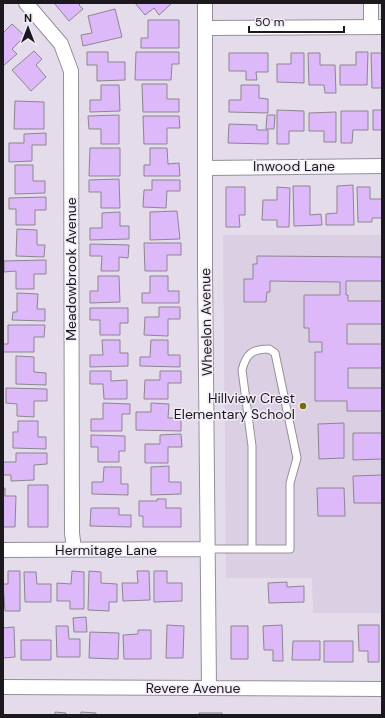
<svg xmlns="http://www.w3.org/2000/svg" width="385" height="718" font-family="'DM Sans',sans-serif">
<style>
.built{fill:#dacfe3}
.building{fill:#deb9f9;stroke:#8c8591}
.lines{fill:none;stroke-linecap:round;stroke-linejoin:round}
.lane-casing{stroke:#968f9b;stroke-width:9}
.street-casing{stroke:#968f9b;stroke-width:16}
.lane{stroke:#fff;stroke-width:7}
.street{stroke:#fff;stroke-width:14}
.poi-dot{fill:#796c05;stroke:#f1eaf7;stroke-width:1.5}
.labels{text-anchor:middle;stroke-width:3;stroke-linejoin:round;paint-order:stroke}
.street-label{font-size:14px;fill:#1b191d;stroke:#f1eaf7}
.poi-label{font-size:14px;fill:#1b191d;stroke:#f1eaf7;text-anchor:end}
</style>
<rect width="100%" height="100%" fill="#e4dcea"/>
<path class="built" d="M223,235h159v378h-69l-1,-35h-86z"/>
<path class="building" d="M54,3h27l-2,2 4,4 -14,12z
M135,3h37l-13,12 -5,-7 -9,7z
M115,9l7,28 -39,9 -2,-11 11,-2 -4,-17z
M148,20h31v28h-38v-10h7z
M12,24l13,12 -13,13 5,5 -14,12v-33z
M34,51l8,8 -6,6 10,12 -15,14 -19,-21z
M87,52h21v10h17v18l-28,1v-16h-10z
M136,52h43v12h-7l-1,16h-36z
M356,52h12l-1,33h-27v-20h16z
M229,53h39v19h-12l1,8h-11v-9h-17z
M291,53h13v30l-27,-1v-18h14z
M308,53h12v12h15l1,28h-11l-1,-8h-15z
M371,53h11v35h-10z
M142,84h25v15h12v13h-36z
M101,85h18l1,26 -30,1v-12h11z
M241,85h18v13l9,1v14l-39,-1v-12h12z
M15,101l29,1v27h-30z
M277,110l27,1v20h-15v13h-12z
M373,110h9v20h-9z
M341,111h27v19h-15l-1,13h-11z
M336,112v30h-12v-11h-15v-18z
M119,115v29h-18v-15h-12l-1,-13z
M267,115h8l-1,14h-8z
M143,116h36l1,12h-13v16h-23z
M229,124l28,1v5h11v14l-40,-1z
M46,133v12h-14v16l-23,1v-19h15v-9z
M90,148h30v28h-31z
M150,148h17l1,16 11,-1 1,13h-36v-11h6z
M15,165h18v16h12v12l-30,1z
M119,179l1,29h-19v-16h-12v-12z
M152,180h28v11h-13l-1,17 -23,-1 1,-17h8z
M353,185l1,40h-28v-11l11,-1v-27z
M293,186h17v29l11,-1 1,11 -28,1z
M226,187h19v28h-6l1,12h-14z
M277,187l13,1 -1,39h-12v-7h-15l1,-20h14z
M357,187h13v12h12v19h-10v4h-14z
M46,197v13h-11v15h-19v-16h-7v-11z
M177,211l3,28 -30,1v-28z
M120,212v14h9v13l-39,1v-12h12v-15z
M17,229l20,1v15h8l-1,12 -28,-1z
M144,243h37v12h-14v16h-22z
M90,244l39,1 -1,13 -9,-1v14h-18l1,-15h-12z
M257,256l125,1v24h-36v14h2v6h34v23h-35v20h35v24h-34v20h34v23h-35v-10h-32v-49h7v-10h-13v-14h-5v-33h36v-13l-70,-1v11h-3l-1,10h-22v-23h9v-15h4z
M46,260v14h-12v15h-18v-18l-12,1v-11z
M98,276h21l1,26 -30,1v-12h8z
M150,276h18v15h11v12h-37v-10h8z
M17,293l21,1 -1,15h8v12l-33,-1 1,-8h4z
M159,307h21v12h-12v17l-24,-1 1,-18h14z
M90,308h38v15h-8v12h-20v-15h-10z
M8,325h37l-1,12h-10v15h-31v-8h5z
M102,340h18v13h8v13l-38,1v-12h13z
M151,340h17v15h12v12l-40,-1v-9h10z
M16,356l18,1v15l12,1v12l-30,-1z
M90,371h21v10l16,-1v19h-23l-1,-15h-13z
M160,371h21v12h-13v16h-24l1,-19h15z
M6,388l41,1v12h-13v16l-17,-1v-12l-11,-1z
M103,403l27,1v10h-8v17h-31v-12h12z
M151,403l18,1 -1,14h13v13l-45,-1v-18h15z
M18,421h20v16h8v12l-33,-1v-16h5z
M344,423v35l-25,1 -1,-35z
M353,433h29v26l-29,1z
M181,434l1,13h-14v16h-23v-19h15v-9z
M91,435l34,1v15h-6v11h-21v-15h-7z
M16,453h31v11l-13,1v15l-23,1v-6h-8v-13h13z
M169,466v16h12v12l-30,1v-28z
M104,467h17v17h7v11l-36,-1v-12h11z
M382,475v28h-28l-1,-27z
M28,485h20v42h-20z
M3,488h2v8h11l-1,31h-12z
M317,488h27l1,28h-27z
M157,499h9v9h15v19h-38v-11h-4v-15h18z
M91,508h28v7h12v12l-41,-1z
M8,571h12v40h-15l-2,-27h5z
M72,571l12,1v37h-14v-8h-13v-18l14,1z
M89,571l12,1v11l16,1v18h-8v9l-21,-1z
M137,571h12l1,29 -27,1 -1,-18h16z
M154,571h13v12h15v18l-28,1z
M24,572h12l1,12h14v18h-26z
M287,582v5l17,-1v16l-35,1 -1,-20z
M86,617l1,15h-13l-1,-14z
M167,625l17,1 -1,32h-17z
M282,625l1,36h-10v-11h-9l-1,-24z
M358,625h21v37h-11v-11h-9z
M56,626h12l1,13h11v18h-23z
M231,626h17v33h-17z
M14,627l1,30 -12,1v-30z
M138,630h13v29h-27l-1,-24 15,-1z
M90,632l29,1 -1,26 -29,-1z
M21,640h30v20h-30z
M293,641h27v19h-28z
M324,641h29v21h-29z
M55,712l11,1v2h-11z
M81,712l15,1v2h-15z
M199,713h23v2h-23z"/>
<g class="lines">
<defs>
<path id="lane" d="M209,549h81v-66l7,-25 -22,-105 -6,-4c-17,0 -23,5 -27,21l10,76v103"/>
<path id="street" d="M26,3l35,41 10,27 1,462 2,16
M205,3v25l177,-1
M371,3v24
M205,28v242l4,418
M206,168l176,-2
M3,550l206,-1
M3,687l379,2"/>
</defs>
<use href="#lane" class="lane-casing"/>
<use href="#street" class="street-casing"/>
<use href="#lane" class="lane"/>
<use href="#street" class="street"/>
</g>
<circle class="poi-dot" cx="303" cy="406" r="4"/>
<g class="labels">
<g class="street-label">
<text x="294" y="171">Inwood Lane</text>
<text transform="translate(71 269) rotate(-90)" y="5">Meadowbrook Avenue</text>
<text transform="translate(206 322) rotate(-91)" y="5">Wheelon Avenue</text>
<text x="106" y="555">Hermitage Lane</text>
<text x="193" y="693">Revere Avenue</text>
</g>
<g class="poi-label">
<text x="295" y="403">Hillview Crest<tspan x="295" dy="16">Elementary School</tspan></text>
</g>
</g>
<rect width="385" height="718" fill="none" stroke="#1b191d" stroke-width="8"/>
<g transform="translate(28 28)" stroke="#f1eaf7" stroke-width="3" paint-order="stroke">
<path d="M0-3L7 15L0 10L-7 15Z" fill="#1b191d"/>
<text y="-6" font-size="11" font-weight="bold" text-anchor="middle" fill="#1b191d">N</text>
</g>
<path d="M249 26v6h95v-6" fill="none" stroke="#1b191d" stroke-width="2"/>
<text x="255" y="26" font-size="12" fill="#1b191d" stroke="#f1eaf7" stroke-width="3" paint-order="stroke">50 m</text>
</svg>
